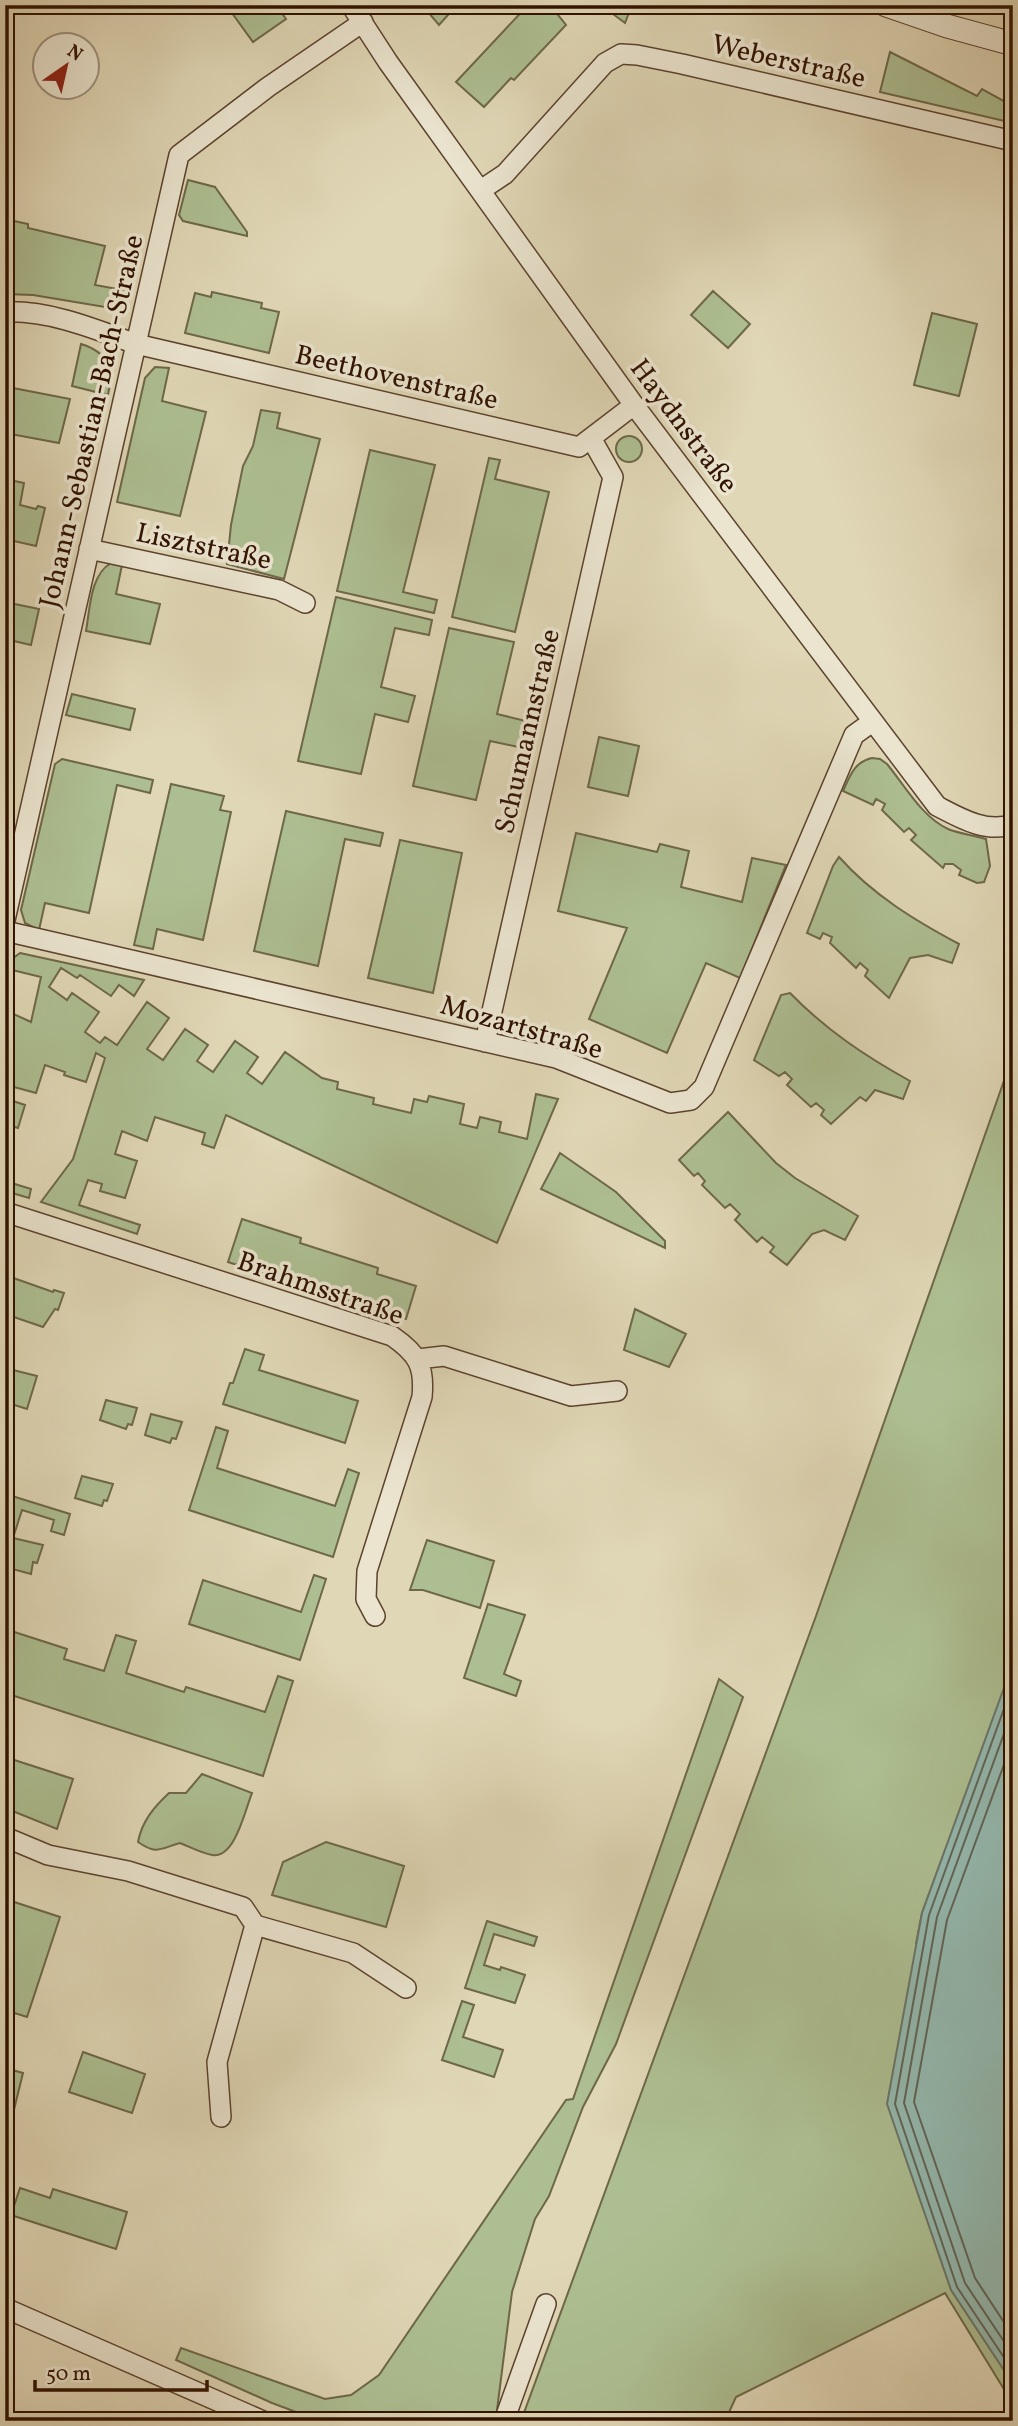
<svg xmlns="http://www.w3.org/2000/svg" width="1018" height="2426" font-family="Vollkorn,serif">
<style>
.green{fill:#adbf92;stroke:#6e6849;stroke-width:2;fill-rule:evenodd}
.water{fill:#94b9af;stroke:#6c7669;stroke-width:2}
.lines{fill:none;stroke-linecap:round;stroke-linejoin:round}
.shore{stroke:#626658;stroke-width:2}
.minor-casing{stroke:#5c432e;stroke-width:22}
.tertiary-casing{stroke:#5c432e;stroke-width:25}
.minor{stroke:#ebe5d0;stroke-width:19}
.tertiary{stroke:#ebe5d0;stroke-width:23}
.labels{text-anchor:middle;stroke-width:7;stroke-linejoin:round;paint-order:stroke}
.street-label{font-size:28px;fill:#301200;stroke:#ebe5d0}
</style>
<rect width="100%" height="100%" fill="#e0d7b6"/>
<filter id="stains"><feTurbulence type="fractalNoise" baseFrequency=".00286" numOctaves="4"/><feColorMatrix values="0 0 0 0 .2 0 0 0 0 .09 0 0 0 0 .02 0 0 0 .5 -.17"/></filter>
<radialGradient id="worn" r=".72"><stop offset=".6" stop-color="#630" stop-opacity="0"/><stop offset="1" stop-color="#630" stop-opacity=".3"/></radialGradient>
<path class="green" d="M243,5h33l10,14 -33,23 -21,-29z
M422,5h35l-18,20z
M528,5h22l16,20 -52,55 -3,-2 -27,29 -28,-25z
M601,5h31l-7,18z
M890,52l87,44 5,-7 31,17v17l-133,-31z
M188,180l27,7 32,45v4l-64,-15 -4,-6z
M5,219l23,5v4l77,18 -10,39 34,6 -16,13 -8,3 -72,-12 -28,-1z
M713,291l37,33 -22,24 -37,-33z
M212,292l50,11 -1,5 18,4 -10,41 -84,-20 10,-40 16,4z
M932,313l45,11 -18,72 -45,-11z
M81,344c27,8 33,25 27,51l-36,-9z
M155,367l14,1 -7,33 44,11 -26,104 -63,-14 28,-124z
M13,388l57,11 -11,44 -54,-10v-42l4,1z
M261,410l19,3 -3,15 43,11 -36,140 -57,-15 4,-39 12,-59 10,-20z
M616 449a13 13 0 1 1 26 0a13 13 0 1 1-26 0Z
M370,450l65,15 -32,127 34,8 -3,13 -97,-22z
M489,458l11,2 -5,19 54,13 -34,140 -63,-15z
M5,479l19,4 -4,22 16,4 2,-3 7,2 -9,38 -31,-7z
M111,563l11,2 -6,29 44,10 -10,40 -64,-13c4,-22 4,-56 25,-68z
M336,597l96,23 -3,15 -34,-7 -14,59 34,9 -7,26 -33,-8 -14,60 -63,-13z
M5,602l34,7 -8,36 -26,-6z
M449,628l65,14 -17,72 33,8 -7,26 -33,-7 -14,59 -63,-14z
M72,694l63,15 -5,21 -64,-15z
M599,737l40,9 -11,50 -40,-9z
M872,758l8,1 7,5c18,22 35,53 61,65 12,5 26,6 38,10l4,27 -6,16 -7,1 -18,-8 2,-5 -8,-6h-8l-2,4 -32,-28 5,-5 -7,-7 -5,4 -22,-22 3,-6 -9,-5 -3,6 -30,-14c7,-15 11,-29 29,-33z
M62,759l91,21 -3,13 -33,-8 -28,128 -44,-10 -6,27 -14,-7 -4,-13 34,-146z
M171,784l53,12 -4,14 11,2 -28,128 -46,-11 -4,20 -19,-4z
M286,811l97,22 -3,13 -35,-7 -27,127 -64,-15z
M576,833l81,19 3,-8 29,7 -8,36 61,15 10,-44 34,7 -46,113 -34,-15 -39,90 -78,-34 38,-91 -69,-17z
M400,840l62,13 -29,140 -65,-15z
M839,857c34,38 75,63 120,87l-7,19 -24,-8 -18,3 -21,40 -24,-22 3,-6 -8,-7 -4,5 -26,-25 2,-6 -9,-4 -3,6 -13,-6 26,-67z
M20,953l124,27 -10,16 -15,-11 -8,11 -31,-21 -3,3 -16,-10 -12,19 18,13 5,-7 27,19 -14,20 15,11 5,-6 12,8 30,-43 22,16 -22,31 16,11 22,-31 23,16 -11,16 16,11 22,-31 23,16 -11,16 15,11 23,-32 37,26 16,4 -1,7 37,9 -1,6 38,9 3,-14 13,3 2,-6 35,8 -4,20 17,4 3,-11 21,5 -2,10 28,7 9,-45 22,5 -61,144 -271,-128 -12,33 -12,-4 3,-11 -50,-16 -8,24 -25,-10 -7,23 22,7 -12,37 -25,-7 2,-7 -14,-4 -9,25 61,20 -3,9 -96,-32 32,-43 32,-101 -9,-5 -10,29 -22,-7 1,-3 -20,-7 -9,28 -22,-6 -4,13 15,5 -7,23 -13,-4v-114l26,12 10,-45 -33,-8 4,-10z
M790,993c36,37 75,63 120,88l-7,18 -28,-9 -9,11 -6,-4 -29,27 -10,-9 3,-5 -8,-7 -5,4 -24,-22 5,-6 -7,-7 -6,4 -25,-16 27,-65z
M1013,1055v1349l-68,-111 -209,104 -11,24h-204l295,-805zM988,1734l-72,210 6,-31z
M728,1112l48,51 19,15 63,38 -13,24 -21,-10 -12,4 -25,31 -17,-13 4,-5 -12,-10 -5,5 -22,-22 5,-6 -10,-10 -5,4 -23,-23 3,-4 -7,-8 -4,3 -15,-16z
M560,1153l56,39 49,49v7l-124,-59z
M5,1181l26,8 -2,9 -24,-7z
M242,1219l59,19 -1,5 78,25 -1,6 39,12 -10,33 -178,-57z
M5,1275l48,17 1,-2 10,3 -6,17 -3,-1 -12,18 -38,-13z
M635,1309l51,25 -17,33 -45,-17z
M245,1349l19,6 -5,15 99,31 -13,42 -122,-39 7,-21h3z
M5,1368l32,8 -10,33 -22,-7z
M106,1400l31,8 -5,17 -4,-1 -2,5 -26,-9z
M151,1414l31,8 -6,17 -4,-1 -2,5 -25,-8z
M216,1427l12,4 -11,37 118,38 13,-37 11,4 -26,84 -144,-47z
M82,1476l31,8 -6,17 -3,-1 -2,6 -27,-8z
M12,1496l58,18 -6,21 -13,-4 3,-11 -32,-10 -9,28 30,7 -6,18 -4,-1 -2,12 -26,-7v-52z
M427,1540l67,21 -14,47 -57,-18h-13z
M314,1575l12,4 -26,81 -111,-36 14,-44 98,32z
M488,1604l37,11 -21,59 17,7 -5,15 -52,-18z
M5,1629l62,20 -3,10 40,12 12,-36 20,6 -10,32 58,19 2,-5 79,25 13,-36 15,5 -30,95 -258,-83z
M719,1679l24,18 -127,347 -33,63 -34,89 -14,23 -23,73 -16,126 -26,3h-150l-48,-18 -96,-43 5,-12 144,51 26,-4 28,-20 187,-275 7,-1z
M5,1757l68,22 -16,50 -52,-21z
M202,1774l50,19c-7,17 -17,66 -40,62 -11,-2 -22,-8 -32,-12 -21,6 -23,12 -42,-1 4,-21 16,-35 31,-49h17z
M326,1842l78,24 -18,61 -114,-32 11,-33z
M5,1899l55,18 -33,100 -22,-7z
M487,1921l50,16 -3,9 -40,-12 -10,31 16,5 1,-3 24,8 -10,28 -50,-15z
M462,2001l12,4 -11,32 40,13 -9,27 -52,-17z
M83,2052l62,22 -13,39 -63,-21z
M5,2068l18,5 -13,53 -5,-2z
M20,2188l30,10 3,-9 74,23 -11,37 -105,-34z"/>
<path class="water" d="M1013,1663v721l-62,-94 -64,-186 35,-191z"/>
<g class="lines">
<path class="shore" d="M1013,1684l-84,231 -34,189 62,183 56,84
M1013,1709l-76,208 -33,186 61,180 48,72
M1013,1740l-66,180 -33,182 61,176 38,58"/>
<defs>
<path id="minor" d="M351,5l37,57 246,343 303,401c23,12 50,28 76,18
M481,190l24,-16 100,-111 16,-9 16,1 45,9 331,77
M5,312c44,-2 90,17 131,32l443,103 55,-42
M89,549l190,41 26,13
M5,920l174,-765 89,-68 95,-65
M5,931l551,127 114,45 21,-3 13,-13 150,-352 18,-13
M485,1042l128,-565 -22,-39
M5,1212l387,124c26,18 33,30 30,61l-55,174 -1,28 9,17
M418,1359l26,-3 127,40 46,-5
M5,1837l43,18 80,16 115,36 12,18 98,28 53,35
M221,2117l-4,-55 38,-137
M5,2308l258,113
M504,2421l42,-117"/>
<path id="tertiary" d="M886,5l61,21 66,18"/>
</defs>
<use href="#minor" class="minor-casing"/>
<use href="#tertiary" class="tertiary-casing"/>
<use href="#minor" class="minor"/>
<use href="#tertiary" class="tertiary"/>
</g>
<g class="labels">
<g class="street-label">
<text transform="translate(789 60) rotate(13)" y="10">Weberstraße</text>
<text transform="translate(397 376) rotate(13)" y="10">Beethovenstraße</text>
<text transform="translate(90 421) rotate(-77)" y="10">Johann-Sebastian-Bach-Straße</text>
<text transform="translate(685 425) rotate(53)" y="10">Haydnstraße</text>
<text transform="translate(204 545) rotate(12)" y="10">Lisztstraße</text>
<text transform="translate(526 731) rotate(-77)" y="10">Schumannstraße</text>
<text transform="translate(522 1026) rotate(16)" y="10">Mozartstraße</text>
<text transform="translate(321 1287) rotate(19)" y="10">Brahmsstraße</text>
</g>
</g>
<rect width="1018" height="2426" fill="none" stroke="#e0d7b6" stroke-width="28"/>
<rect x="7" y="7" width="1004" height="2412" fill="none" stroke="#301200" stroke-width="3.5"/>
<rect x="14" y="14" width="990" height="2398" fill="none" stroke="#301200" stroke-width="2"/>
<g transform="translate(66 66) rotate(34)"><circle r="33" fill="#ebe5d0" stroke="#a0917d" stroke-width="2"/>
<path d="M0-5L12 26L0 18L-12 26Z" fill="#8f2418"/>
<text y="-10" font-size="19" font-weight="bold" text-anchor="middle" fill="#301200">N</text>
</g>
<path d="M35 2380v10h172v-10" fill="none" stroke="#301200" stroke-width="3.5"/>
<text x="46" y="2380" font-size="21" fill="#301200" stroke="#ebe5d0" stroke-width="5" paint-order="stroke">50 m</text>
<rect width="100%" height="100%" filter="url(#stains)"/>
<rect width="100%" height="100%" fill="url(#worn)"/>
</svg>
